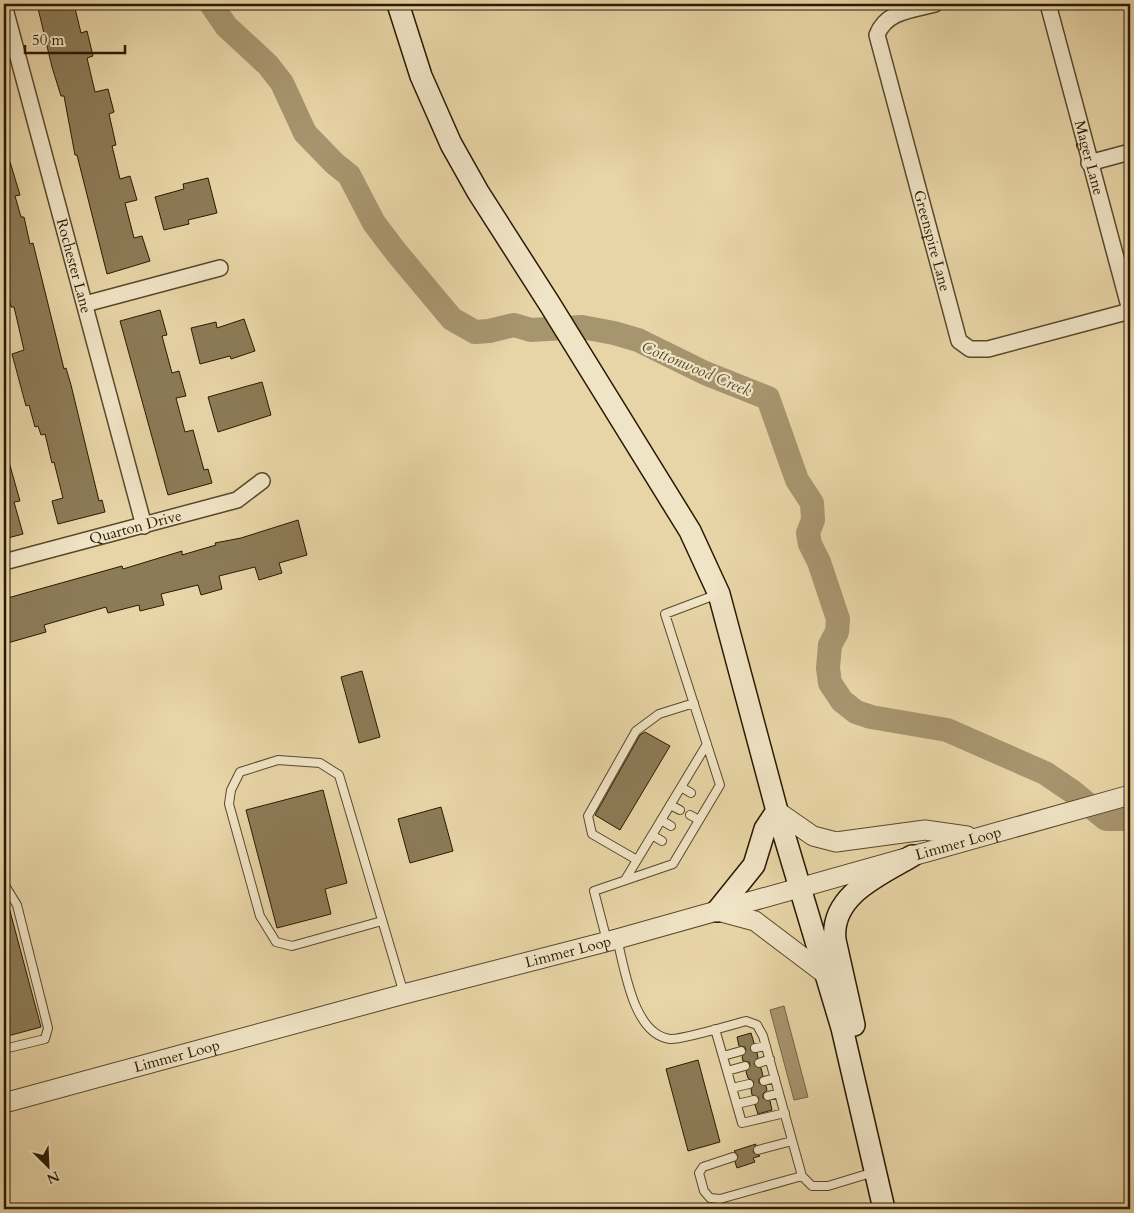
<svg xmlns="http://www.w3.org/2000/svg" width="1134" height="1213" font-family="Cardo,serif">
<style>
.water{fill:#a7956f;stroke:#756343}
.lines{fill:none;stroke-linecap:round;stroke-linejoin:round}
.river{stroke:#a7956f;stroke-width:24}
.building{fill:#8c7b57;stroke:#291901}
.service-casing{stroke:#59482a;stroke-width:10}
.minor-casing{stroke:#59482a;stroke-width:18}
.tertiary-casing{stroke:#59482a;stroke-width:21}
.secondary-casing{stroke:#291901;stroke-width:24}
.service{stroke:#f0e4c6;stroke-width:8}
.minor{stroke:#f0e4c6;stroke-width:15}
.tertiary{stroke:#f0e4c6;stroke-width:19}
.secondary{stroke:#f0e4c6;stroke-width:21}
.labels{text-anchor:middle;stroke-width:4.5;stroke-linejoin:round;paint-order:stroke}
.street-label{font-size:15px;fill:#291901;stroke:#f0e4c6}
.water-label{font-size:16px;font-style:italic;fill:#5b4b2d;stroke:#f0e4c6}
</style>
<rect width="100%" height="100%" fill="#e8d5a7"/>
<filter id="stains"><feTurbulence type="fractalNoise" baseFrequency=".004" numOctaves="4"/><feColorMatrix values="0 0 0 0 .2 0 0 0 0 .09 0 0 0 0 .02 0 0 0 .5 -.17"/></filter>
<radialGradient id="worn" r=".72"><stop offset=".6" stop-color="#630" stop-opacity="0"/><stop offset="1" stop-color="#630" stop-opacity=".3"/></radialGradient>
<path class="water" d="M784,1006l24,91 -14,3 -24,-90z"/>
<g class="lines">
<path class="river" d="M211,4l15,22 42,39 14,18 23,50 29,30 15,12 25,48 22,29 56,67 23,13 14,-1 25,-6 17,5 51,-3 32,6 24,7 67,33 63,25 29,82 15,23 1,17 -5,13 2,11 9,18 19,57 -1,13 -7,13 -2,23 2,15 12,18 14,11 15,5 76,13 98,43 28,19 33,27h24"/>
</g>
<path class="building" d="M37,4h37l7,29 6,-2 6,25 -6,2 8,34 13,-3 6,23 -5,2 7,31 -4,1 8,33 10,-3 7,24 -12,3 9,35 8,-2 8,25 -43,13 -30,-119h-2l-11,-59h-3l-9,-29z
M7,152l13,43 -5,1 6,21h3l6,27 3,-1 31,126 2,-1 5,17 28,116 3,-1 3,12 -47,12 -6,-23 11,-3 -9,-36 -2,1 -7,-29 -4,1 -3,-9 -3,1 -6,-22 -3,1 -14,-52 12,-4 -10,-43h-3l-7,-28v-126z
M208,178l9,35 -29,7 1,4 -25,6 -9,-33 29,-8 -1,-5z
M160,310l7,25 -5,1 10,37 7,-2 7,25 -10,2 9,34 8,-2 11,40 4,-1 4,14 -44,12 -48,-174z
M244,319l11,32 -24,8 -1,-3 -30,8 -9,-36 25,-6 1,6z
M262,382l9,33 -53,17 -10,-35z
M7,455l13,46 -6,1 9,32 -19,5v-83z
M298,520l9,35 -28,8 3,10 -23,7 -4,-13 -36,9 3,13 -21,6 -3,-10 -37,9 3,11 -24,6 -1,-6 -31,8 -2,-6 -62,18 2,7 -42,12v-45l118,-33 1,3 59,-18v4l34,-10 -1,-2 26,-5z
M362,671l18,66 -21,6 -18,-66z
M645,732l25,14 -50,84 -25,-15 45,-80z
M323,790l24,93 -22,6 6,25 -54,14 -31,-118z
M441,807l12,44 -43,12 -12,-44z
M7,900l34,127 -37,10v-136z
M751,1033l3,10 -4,6 7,4 1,4 -4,7 7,4 2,8 -4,3v4l7,3 1,4 -4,4v4l7,3 2,9 -14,4 -3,-9 4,-7 -7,-3 -1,-6 3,-7 -6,-4 -2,-6 4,-7 -1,-3 -6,-1 -1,-4 4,-7 -1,-3 -6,-1 -2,-9z
M698,1060l22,82 -32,9 -22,-82z
M756,1144l-3,8 7,4 -7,2 2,4 -18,6 -2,-6 3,-6 -4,-5z"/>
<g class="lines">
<defs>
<path id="service" d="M681,787l10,6
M670,805l10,5
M690,815l9,5
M661,820l10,6
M652,835l10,6
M637,860l-45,-26 -4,-18 48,-85 23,-17 35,-11
M625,880l82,-136
M4,884l13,21 31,123 -3,11 -41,10
M382,921l-90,25 -16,-4 -16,-26 -31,-112 2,-14 9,-18 38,-12 42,3 19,12 65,219
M617,939c8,30 16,95 53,100 10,1 62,-14 76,-18l11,4 6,11 39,140 10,10h16l46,-14
M607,941l-13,-50 79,-27 47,-79 -55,-171 53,-20
M715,1029l27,94 43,-10
M755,1048l11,-2
M723,1056l18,-5
M759,1063l11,-4
M727,1071l18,-5
M764,1081l11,-3
M732,1088l17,-4
M768,1096l11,-3
M737,1104l17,-4
M758,1150l34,-9
M733,1157l-30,10 -4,6 5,18 6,7 10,1 82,-23"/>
<g id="minor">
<path id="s1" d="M935,4c-23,6 -49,7 -58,31l82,306 11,8h18l142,-38"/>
<path id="s2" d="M1048,4l82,306"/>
<path id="s3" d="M4,5l140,521"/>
<path d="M1089,163l41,-11"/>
<path d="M85,304l135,-36"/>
<path id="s4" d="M4,562l233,-62 25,-19"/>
</g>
<g id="tertiary">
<path d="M777,811l36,25 23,6 89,-12 42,6"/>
<path d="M718,911l37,10 70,53"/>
<path id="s5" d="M4,1103l400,-109 213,-55 513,-144"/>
</g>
<path id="secondary" d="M398,4l23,72 30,68 27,48 71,111 141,228 29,63 58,217 65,217 42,181
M717,911l37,-46 11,-36 12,-18
M854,1025l-19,-85c-5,-45 45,-65 77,-84"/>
</defs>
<use href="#service" class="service-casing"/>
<use href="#minor" class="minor-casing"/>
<use href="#tertiary" class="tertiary-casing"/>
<use href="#secondary" class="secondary-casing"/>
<use href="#service" class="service"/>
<use href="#minor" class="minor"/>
<use href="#tertiary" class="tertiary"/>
<use href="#secondary" class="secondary"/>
</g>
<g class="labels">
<g class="street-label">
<text dy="5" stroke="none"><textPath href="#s2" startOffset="159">Mager Lane</textPath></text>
<text dy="5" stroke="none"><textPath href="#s1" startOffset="282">Greenspire Lane</textPath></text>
<text dy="5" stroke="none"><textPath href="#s3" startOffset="270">Rochester Lane</textPath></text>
<text dy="5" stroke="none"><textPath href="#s4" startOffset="136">Quarton Drive</textPath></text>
<text dy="5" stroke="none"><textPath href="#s5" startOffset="989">Limmer Loop</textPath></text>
<text dy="5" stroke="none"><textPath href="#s5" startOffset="584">Limmer Loop</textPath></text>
<text dy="5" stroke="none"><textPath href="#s5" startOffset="179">Limmer Loop</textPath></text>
</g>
<g class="water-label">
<text transform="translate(697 368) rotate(23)" y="6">Cottonwood Creek</text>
</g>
</g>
<rect width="1134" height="1213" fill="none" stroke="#e8d5a7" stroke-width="20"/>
<rect x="5" y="5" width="1124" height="1203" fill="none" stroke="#291901" stroke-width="2.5"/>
<rect x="10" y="10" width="1114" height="1193" fill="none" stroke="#291901"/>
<g transform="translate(48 1166) rotate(156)" stroke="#f0e4c6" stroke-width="4" paint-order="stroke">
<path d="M0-4L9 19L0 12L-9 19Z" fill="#291901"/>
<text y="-8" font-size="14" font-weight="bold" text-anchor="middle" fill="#291901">N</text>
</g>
<path d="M25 45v8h100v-8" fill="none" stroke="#291901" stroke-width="2.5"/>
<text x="32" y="45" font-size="15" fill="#291901" stroke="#f0e4c6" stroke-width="4" paint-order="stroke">50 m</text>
<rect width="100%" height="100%" filter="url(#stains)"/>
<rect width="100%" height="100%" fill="url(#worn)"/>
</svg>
